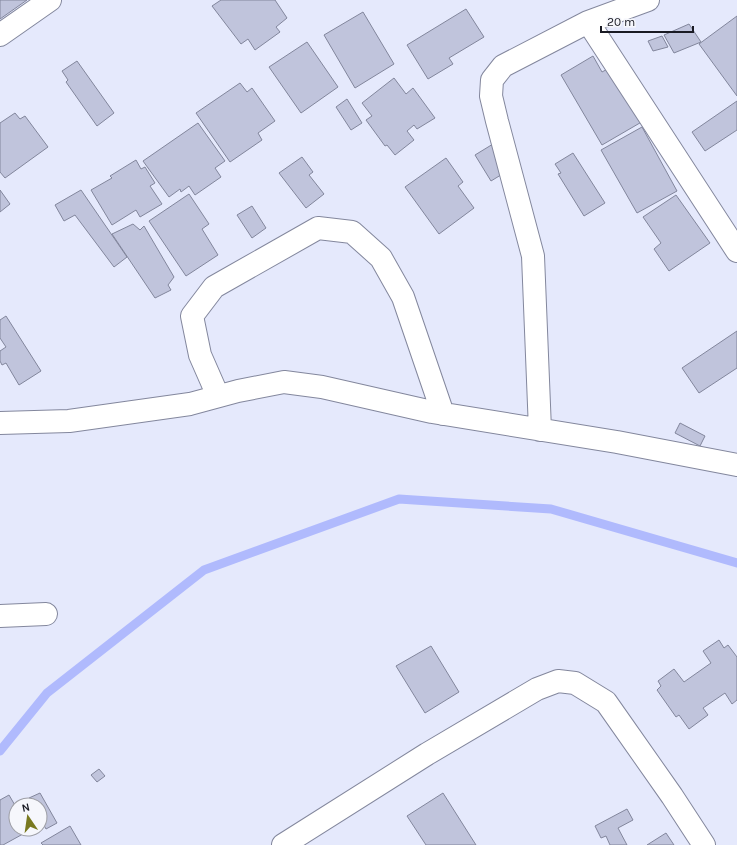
<svg xmlns="http://www.w3.org/2000/svg" width="737" height="845" font-family="Karla,sans-serif">
<style>
.lines{fill:none;stroke-linecap:round;stroke-linejoin:round}
.stream{stroke:#b0bafd;stroke-width:9}
.building{fill:#c0c4dc;stroke:#82869c}
.minor-casing{stroke:#83879d;stroke-width:24}
.minor{stroke:#fff;stroke-width:22}
</style>
<rect width="100%" height="100%" fill="#e5e9fc"/>
<g class="lines">
<path class="stream" d="M0,751l47,-58 157,-123 195,-71 152,10 186,54"/>
</g>
<path class="building" d="M0,0h27l-27,19z
M221,0h54l12,18 -11,9 4,5 -25,18 -7,-11 -7,5 -29,-38z
M466,9l18,28 -35,21 4,6 -25,15 -21,-34z
M363,12l31,52 -39,24 -31,-53z
M737,16v80l-38,-52z
M689,24l12,18 -27,11 -10,-18z
M662,36l6,11 -15,4 -5,-10z
M307,42l31,45 -37,26 -32,-46z
M593,56l9,16 11,-6 32,54 -43,25 -41,-70z
M77,61l37,52 -17,13 -31,-44 2,-2 -6,-9z
M394,78l12,16 7,-6 22,30 -18,11 -3,-4 -7,6 7,9 -19,15 -8,-10 -2,1 -19,-26 6,-4 -10,-13z
M240,83l7,9 5,-4 23,33 -17,12 4,7 -32,22 -34,-49z
M347,99l15,24 -11,7 -15,-23z
M737,101v29l-32,21 -13,-19z
M15,113l5,6 5,-3 23,31 -43,31 -5,-6v-49z
M198,123l27,38 -10,7 6,9 -26,18 -6,-9 -8,6 -1,-3 -11,8 -26,-36z
M642,127l35,64 -40,22 -36,-63z
M493,144l16,26 -18,11 -16,-26z
M573,153l32,50 -21,13 -26,-42 3,-1 -6,-9z
M302,157l11,15 -4,3 15,19 -18,14 -27,-35z
M446,158l17,24 -5,4 16,22 -35,26 -34,-47z
M136,160l5,9 4,-2 10,16 -5,3 12,18 -22,13 -4,-7 -24,15 -21,-35 21,-12 -2,-2z
M0,190l10,14 -10,8z
M81,190l46,67 -13,10 -39,-52 -11,6 -9,-16z
M189,194l20,30 -7,5 16,26 -32,21 -37,-55z
M676,195l34,48 -41,28 -15,-22 7,-6 -18,-26z
M252,206l14,22 -14,10 -15,-23z
M133,224l7,6 4,-4 30,51 -6,8 3,5 -16,8 -43,-64z
M6,316l35,55 -22,14 -13,-22 -4,2 -2,-4v-10l6,-4 -6,-9v-18z
M737,331v37l-38,25 -17,-25z
M680,423l25,13 -5,10 -25,-13z
M719,640l5,8 4,-3 9,12v43l-5,4 -7,-11 -22,15 5,7 -19,14 -10,-14 -3,2 -19,-27 4,-4 -3,-5 16,-12 10,13 27,-19 -8,-12z
M431,646l28,46 -34,21 -29,-47z
M99,769l6,7 -8,6 -6,-7z
M40,793l17,30 -11,6 -6,-11v-13h-7l-4,-7z
M443,793l33,52h-50l-19,-29z
M9,795l7,12v22h16l-29,16h-3v-45z
M627,809l6,11 -15,8 9,17h-17l-4,-9 -5,2 -6,-12z
M70,826l11,19h-38l-2,-2z
M666,833l8,12h-27z"/>
<g class="lines">
<defs>
<path id="minor" d="M588,22l149,229
M0,35l50,-35
M218,396l-18,-41 -8,-39 22,-29 104,-59 34,4 29,26 22,39 40,117
M0,423l69,-2 121,-17 48,-13 46,-9 38,5 110,25 185,30 120,23
M540,430l-7,-174 -36,-135 -6,-25 1,-16 11,-14 85,-44 60,-22
M0,616l46,-2
M283,845l144,-91 110,-65 21,-8 17,2 31,19 66,94 32,49"/>
</defs>
<use href="#minor" class="minor-casing"/>
<use href="#minor" class="minor"/>
</g>
<g transform="translate(28 817) rotate(347)"><circle r="19" fill="#f6f7fc" stroke="#9e9fa6"/>
<path d="M0-3L7 15L0 10L-7 15Z" fill="#797920"/>
<text y="-6" font-size="11" font-weight="bold" text-anchor="middle" fill="#1a1b24">N</text>
</g>
<path d="M601 26v6h92v-6" fill="none" stroke="#1a1b24" stroke-width="2"/>
<text x="607" y="26" font-size="12" fill="#1a1b24" stroke="#f6f7fc" stroke-width="3" paint-order="stroke">20 m</text>
</svg>
